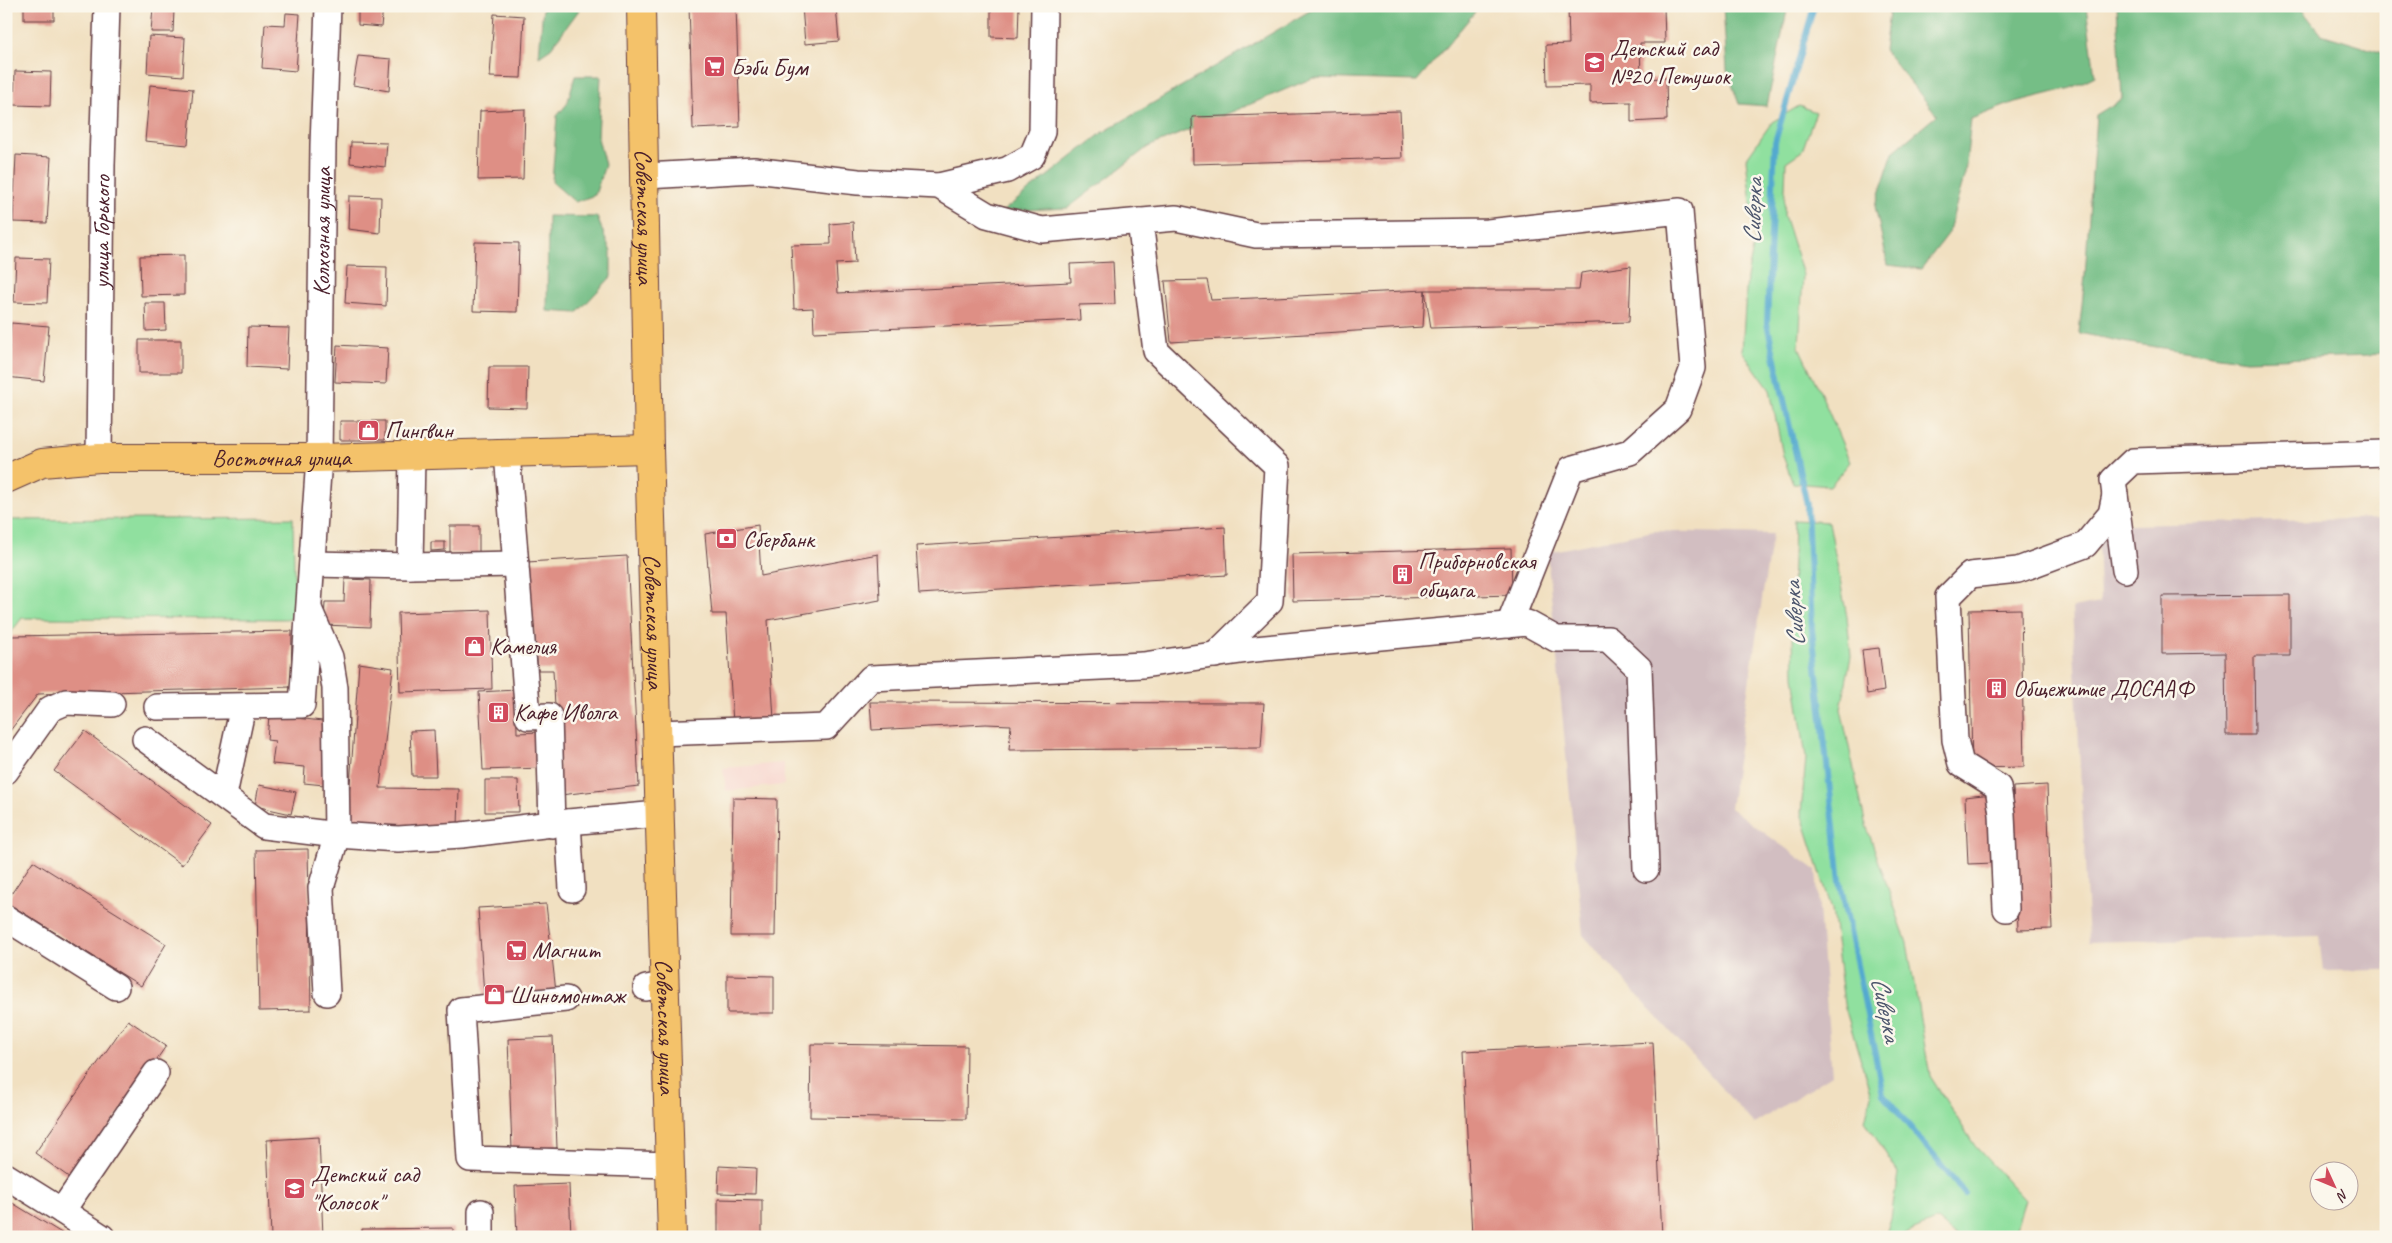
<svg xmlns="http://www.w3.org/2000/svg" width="2392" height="1243" font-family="Caveat,sans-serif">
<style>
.built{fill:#f7d0c9}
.industrial{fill:#d2bec1}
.green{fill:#90e09f;stroke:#6d8065}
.forest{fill:#74be86;stroke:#5f6e58}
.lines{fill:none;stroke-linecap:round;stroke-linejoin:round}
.stream{stroke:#52a9cf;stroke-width:6}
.building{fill:#de8f85}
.minor-casing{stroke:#633c42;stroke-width:28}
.major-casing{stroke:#633c42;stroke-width:30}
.minor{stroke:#fff;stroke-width:25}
.major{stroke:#f4c26a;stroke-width:28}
.labels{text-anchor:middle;stroke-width:5;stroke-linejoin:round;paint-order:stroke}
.poi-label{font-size:24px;fill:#4a1f2b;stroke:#fbf7ec;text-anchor:start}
.street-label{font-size:24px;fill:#4a1f2b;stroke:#fbf7ec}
.water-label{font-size:25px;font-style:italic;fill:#4d566d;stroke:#fbf7ec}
</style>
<rect width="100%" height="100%" fill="#fbf7ec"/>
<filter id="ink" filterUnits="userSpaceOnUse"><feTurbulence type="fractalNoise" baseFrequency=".02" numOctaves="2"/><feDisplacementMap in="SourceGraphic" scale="10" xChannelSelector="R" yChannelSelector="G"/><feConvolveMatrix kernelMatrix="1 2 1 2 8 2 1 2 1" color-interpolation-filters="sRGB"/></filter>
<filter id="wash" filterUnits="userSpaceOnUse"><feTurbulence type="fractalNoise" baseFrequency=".0096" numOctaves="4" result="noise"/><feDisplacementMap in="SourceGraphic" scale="20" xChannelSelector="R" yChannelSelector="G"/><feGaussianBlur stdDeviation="1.12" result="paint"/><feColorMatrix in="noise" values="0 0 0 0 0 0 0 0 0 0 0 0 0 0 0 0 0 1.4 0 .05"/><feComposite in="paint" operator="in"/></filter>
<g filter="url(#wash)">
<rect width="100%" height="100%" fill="#f1e0c1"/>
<path class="built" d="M784,763v22l-58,6 -3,-23z"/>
<path class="industrial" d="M2386,518v452l-63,1 -4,-35 -230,6 -17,-334 28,-5 -2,-77z
M1654,531l118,3 -42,274 86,62 16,205 -78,49 -171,-189 -36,-383z"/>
<path class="green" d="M1799,106l17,6 -14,39 -16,11 -2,53 19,60 -4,72 23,49 28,66 -20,24 -37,-3 -10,-27 -13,-66 -28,-39 5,-74 8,-37 -9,-81 26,-37z
M293,518l2,101 -273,-1 -16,21v-119z
M1794,520l35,2 18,95 4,39 -10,53 24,113 42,121 23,133 45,70 50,54 -12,37h-56l-20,-17 -39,17h-13l6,-19 7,-45 -33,-52 6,-26 -27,-91 -12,-95 -31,-96 5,-55 -12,-82 -2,-79z"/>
<path class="forest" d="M543,6h39l-31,42 -12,8z
M1318,6h162l-63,75 -104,-3 -165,69 -80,61 -65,3 99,-78z
M1723,6h65l-21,100 -28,-2 -12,-34z
M1890,6h196l9,70 -24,12 -56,14 -44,17 -6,55 -17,60 -27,35 -33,-4 -13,-59 18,-54 44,-37 -53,-65z
M2117,6h182l22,28 65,20v296l-17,6 -122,4 -118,-17 -50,-10 6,-57 11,-161 26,-16z
M575,76h26l-3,62 7,27 -10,30 -20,7 -23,-20 5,-66 10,-12z
M548,216l49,1 14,35v25l-34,36 -30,-2z"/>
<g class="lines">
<path class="stream" d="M1814,6l-39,136 -8,181 40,182 5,125 28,251 43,213 82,100"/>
</g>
<g id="blocks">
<path class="building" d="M24,6h30v14h-30z
M358,6h25l-2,21 -23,-2z
M689,6h47l4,121 -47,2z
M802,6h34l3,35 -34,3z
M991,6h28l-1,32 -27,-1z
M1568,6h96l1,37h-25l1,36 25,-1 1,42 -36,2v-20l-41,1v-18l-43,1 -1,-41 23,-1z
M153,8l21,2 -1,22h-22z
M286,13l14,1 -4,57 -34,-3 3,-44 20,1z
M494,14l30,2 -3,62 -31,-1z
M149,36l36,2 -2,38 -36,-3z
M358,56l33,3 -2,32 -36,-6z
M15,71l36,1 -1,34 -36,-1z
M150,85l43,4 -5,56 -43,-4z
M525,109l-2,70 -45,1 2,-69z
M1400,111l2,47 -209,6 -1,-47z
M351,142l36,1 -2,24 -35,-4z
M16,155l35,2 -4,66 -34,-1z
M349,196l32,1 -1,36 -32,-4z
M853,222l2,41 -19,1 2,29 233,-11 -1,-18 43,-2 2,42 -36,1 1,15 -266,12 -1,-24 -19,1 -3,-64 40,-1 -1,-20z
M475,242l44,1 -2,69 -44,-1z
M184,255v40l-43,1 -1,-40z
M16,258l33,1 -2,44 -33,-1z
M347,266l40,1 -1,39 -41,-3z
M1631,266l-2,56 -198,6 -6,-38h154l2,-17z
M1207,280l4,20 214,-10 -2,37 -252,15 -6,-61z
M145,303h20l1,27 -20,1z
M11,323l38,3 -5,55 -38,-4z
M248,327l41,1 -2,41 -40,-2z
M139,340h42v33h-42z
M337,345l51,3 -2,36 -51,-2z
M489,367h39l-1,41 -39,-1z
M340,421h45v19h-45z
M758,525l3,51 117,-22 2,46 -112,20 6,100 -41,3 -7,-109h-14l-7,-80z
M450,526h29v28l-29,-1z
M1225,527l2,48 -308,19 -3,-48z
M431,542h14v8l-14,1z
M1511,548l1,47 -219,6 -1,-47z
M627,556l12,230 -79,9 -7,-125h-15l-11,-108z
M345,579l26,1 -1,47 -46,-2 1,-23h19z
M2290,595v61h-36l1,79h-29l-1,-82 -63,1v-58z
M2021,609l3,158 -52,1 -3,-158z
M490,610l2,79 -92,3 -2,-79z
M292,631l-1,56 -253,7 -32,42v-91l6,-9z
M1879,648l5,43 -17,3 -5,-44z
M359,663l34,5 -13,120 79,1 -1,39 -111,-2z
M516,690l1,43 23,-1 2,36 -59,2 -4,-78z
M870,702l394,1 -3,45 -252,2 2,-25 -25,-1 -114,6z
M269,715l62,7 -7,63 -20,-2 1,-16 -33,-3 3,-23 -8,-1z
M434,730l2,46h-24l-2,-45z
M85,731l127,94 -30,40 -128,-94z
M485,780h33l1,32h-34z
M259,785l37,7 -5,22 -36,-8z
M2047,785l5,144 -34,1 -5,-143z
M1992,794l2,69 -26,1 -3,-67z
M733,798l44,1 -2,137h-44z
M308,849l3,161 -52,1 -3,-161z
M33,861l133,83 -25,42 -135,-84z
M546,904l10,88 -72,3 -6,-87z
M727,975l47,1v37h-47z
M128,1020l38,26 -93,134 -38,-27z
M553,1037l4,111 -45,2 -4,-111z
M1653,1042l9,195h-190l-9,-186z
M811,1044l156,2 -1,73 -156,-2z
M319,1137l4,100h-52l-4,-97z
M719,1166l37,2 -1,26 -37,-1z
M569,1184l2,53h-54l-2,-51z
M6,1199l62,38h-62z
M718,1199l44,1v37h-44z
M453,1228v9h-91v-8z"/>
</g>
</g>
<g filter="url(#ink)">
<use href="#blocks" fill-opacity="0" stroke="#633c42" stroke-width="1"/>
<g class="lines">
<defs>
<g id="minor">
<path d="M646,176l108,-6 104,12 81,4 48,29 55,15 134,-12 80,17 232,-3 192,-21 13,157 -15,41 -48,43 -59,17 -62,156"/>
<path d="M939,186l68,-16 25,-14 10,-24 2,-126"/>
<path d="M1140,221l16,130 121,115 -7,135 -55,54"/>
<path d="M507,453l21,264 21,-1 3,109"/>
<path d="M412,455l-2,111 106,-2"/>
<path id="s1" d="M99,458l3,-293 5,-159"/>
<path d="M312,564l98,2"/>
<path d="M2125,570l-12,-90 20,-19 253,-8"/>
<path d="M310,611l20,46 5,31 2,147 61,4 64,-4 106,-13 91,-8"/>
<path id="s2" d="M157,707l145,-2 17,-247 4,-313 5,-139"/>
<path d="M657,733l169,-6 45,-49 272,-13 112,-16 272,-26 29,16h52l31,29 7,201"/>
<path d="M145,739l119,87 73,9 -16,53 6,105"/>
<path d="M6,771l44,-62 16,-7 46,2"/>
<path d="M224,795l19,-89"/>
<path d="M568,822l4,67"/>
<path d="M2006,909l-4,-95 -4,-27 -37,-23 -6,-24 -7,-143 22,-22 48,-5 67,-25 26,-31 4,-19"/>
<path d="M6,918l110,69"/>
<path d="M646,988l18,-3"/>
<path d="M566,999l-105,11 9,149 200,6"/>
<path d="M6,1176l56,35"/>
<path d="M481,1212v25"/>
<path d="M102,1237l-40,-26 94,-138"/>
</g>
<g id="major">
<path id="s3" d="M641,6l8,443 23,788"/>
<path id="s4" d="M6,479l36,-16 57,-5h220l330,-9"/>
</g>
</defs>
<use href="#minor" class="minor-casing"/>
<use href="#major" class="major-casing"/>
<use href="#minor" class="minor"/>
<use href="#major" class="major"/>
</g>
</g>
<defs>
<symbol id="school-square" viewBox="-11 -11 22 22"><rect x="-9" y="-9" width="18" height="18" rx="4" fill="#d1495b" stroke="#fbf7ec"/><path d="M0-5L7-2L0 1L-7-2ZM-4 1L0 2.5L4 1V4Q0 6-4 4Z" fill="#fff"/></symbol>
<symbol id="supermarket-square" viewBox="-11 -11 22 22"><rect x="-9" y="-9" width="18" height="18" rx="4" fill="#d1495b" stroke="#fbf7ec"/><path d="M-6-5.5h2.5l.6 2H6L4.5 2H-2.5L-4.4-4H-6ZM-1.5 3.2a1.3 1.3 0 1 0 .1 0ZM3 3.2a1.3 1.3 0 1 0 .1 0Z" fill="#fff"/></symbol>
<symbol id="shop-square" viewBox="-11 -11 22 22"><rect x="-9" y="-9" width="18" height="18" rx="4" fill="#d1495b" stroke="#fbf7ec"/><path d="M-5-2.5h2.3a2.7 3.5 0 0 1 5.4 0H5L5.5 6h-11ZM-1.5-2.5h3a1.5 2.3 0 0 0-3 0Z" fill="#fff"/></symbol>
<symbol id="bank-square" viewBox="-11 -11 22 22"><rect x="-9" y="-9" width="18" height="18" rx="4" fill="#d1495b" stroke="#fbf7ec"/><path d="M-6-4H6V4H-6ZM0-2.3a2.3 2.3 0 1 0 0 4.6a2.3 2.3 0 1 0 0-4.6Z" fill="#fff"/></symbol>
<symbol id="building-square" viewBox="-11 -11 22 22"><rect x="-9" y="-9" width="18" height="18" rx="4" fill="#d1495b" stroke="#fbf7ec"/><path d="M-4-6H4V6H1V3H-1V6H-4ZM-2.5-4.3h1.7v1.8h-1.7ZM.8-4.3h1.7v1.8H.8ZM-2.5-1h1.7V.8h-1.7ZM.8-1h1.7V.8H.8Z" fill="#fff"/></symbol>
</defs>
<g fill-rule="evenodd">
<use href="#school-square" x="1582" y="50" width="25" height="25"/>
<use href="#supermarket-square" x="702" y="54" width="25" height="25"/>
<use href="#shop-square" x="356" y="418" width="25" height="25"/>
<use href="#bank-square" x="714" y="526" width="25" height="25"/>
<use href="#building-square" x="1390" y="562" width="25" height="25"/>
<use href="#shop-square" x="462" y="634" width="25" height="25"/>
<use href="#building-square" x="1984" y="676" width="25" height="25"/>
<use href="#building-square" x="486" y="700" width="25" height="25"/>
<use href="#supermarket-square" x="504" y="938" width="25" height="25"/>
<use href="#shop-square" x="482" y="982" width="25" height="25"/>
<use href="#school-square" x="282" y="1176" width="25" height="25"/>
</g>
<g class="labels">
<g class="poi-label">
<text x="1610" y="56">Детский сад<tspan x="1610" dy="28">№20 Петушок</tspan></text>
<text x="731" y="75">Бэби Бум</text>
<text x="385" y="438">Пингвин</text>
<text x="743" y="547">Сбербанк</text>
<text x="1418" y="569">Приборновская<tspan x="1418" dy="28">общага</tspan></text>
<text x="490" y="654">Камелия</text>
<text x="2013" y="696">Общежитие ДОСААФ</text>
<text x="514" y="720">Кафе Иволга</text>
<text x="532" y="958">Магнит</text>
<text x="510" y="1003">Шиномонтаж</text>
<text x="311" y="1182">Детский сад<tspan x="311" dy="28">"Колосок"</tspan></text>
</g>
<g class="street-label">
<text dy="8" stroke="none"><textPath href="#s3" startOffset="211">Советская улица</textPath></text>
<text dy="8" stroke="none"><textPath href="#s1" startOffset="226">улица Горького</textPath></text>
<text dy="8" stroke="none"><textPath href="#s2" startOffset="619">Колхозная улица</textPath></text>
<text dy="8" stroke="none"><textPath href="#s4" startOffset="279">Восточная улица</textPath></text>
<text dy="8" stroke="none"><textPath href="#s3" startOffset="616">Советская улица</textPath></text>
<text dy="8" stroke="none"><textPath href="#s3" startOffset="1021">Советская улица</textPath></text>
</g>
<g class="water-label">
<text transform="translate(1752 211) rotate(-88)" y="9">Сиверка</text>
<text transform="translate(1793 614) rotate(-94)" y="9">Сиверка</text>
<text transform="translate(1887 1009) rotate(78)" y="9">Сиверка</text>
</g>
</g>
<rect width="2392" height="1243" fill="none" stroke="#fbf7ec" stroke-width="25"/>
<g transform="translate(2334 1186) rotate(134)"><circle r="24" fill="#fbf7ec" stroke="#b4a19f"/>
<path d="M0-4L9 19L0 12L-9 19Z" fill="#d1495b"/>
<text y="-8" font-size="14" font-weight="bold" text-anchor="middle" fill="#4a1f2b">N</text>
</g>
</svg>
